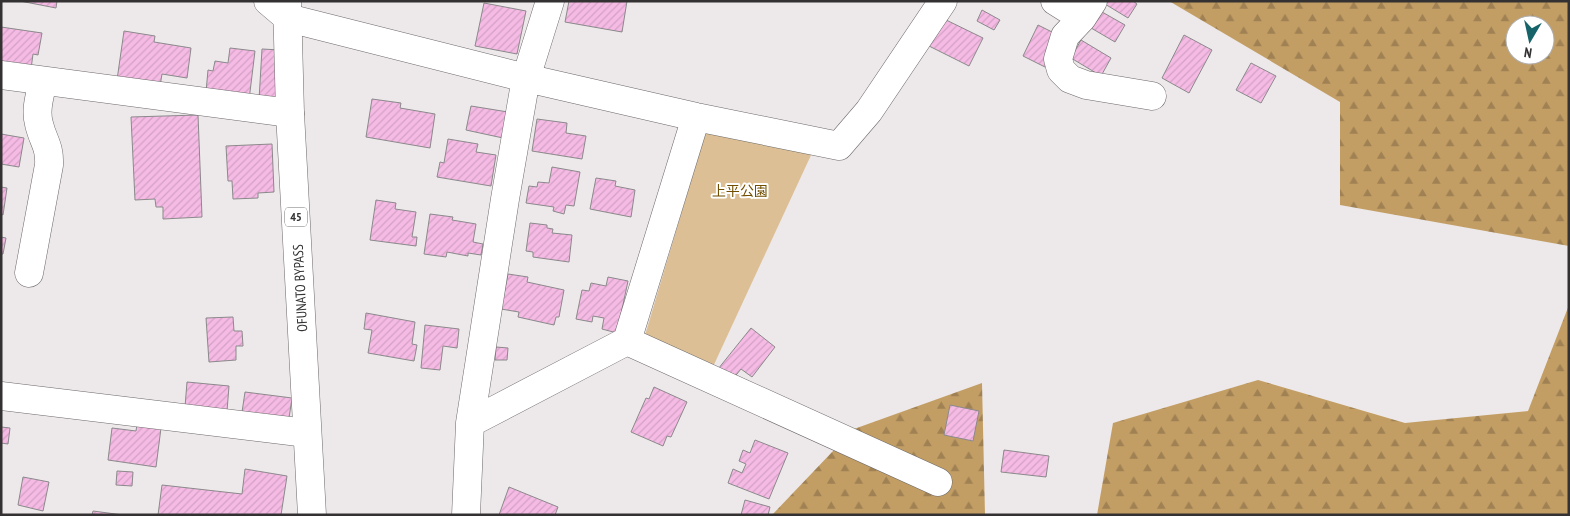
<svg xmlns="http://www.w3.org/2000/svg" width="1570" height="516" font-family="'PT Sans Narrow','Noto Sans JP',sans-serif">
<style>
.green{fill:#dcbf94}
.forest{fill:url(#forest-firs);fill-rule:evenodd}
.building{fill:url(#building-hatch);stroke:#8b898b}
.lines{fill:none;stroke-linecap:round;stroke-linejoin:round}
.minor-casing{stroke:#6d6969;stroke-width:29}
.highway-casing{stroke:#6d6969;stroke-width:29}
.minor{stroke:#fff;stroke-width:28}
.highway{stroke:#fff;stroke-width:28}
.labels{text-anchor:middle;stroke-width:4;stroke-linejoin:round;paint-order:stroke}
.shield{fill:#fff;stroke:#706f6f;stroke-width:1}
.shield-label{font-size:12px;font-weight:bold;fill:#333131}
.park-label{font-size:14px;fill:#724e01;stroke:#fff}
.street-label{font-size:14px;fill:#333131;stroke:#fff}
</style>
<defs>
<pattern id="forest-firs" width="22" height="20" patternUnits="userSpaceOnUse" patternTransform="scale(1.25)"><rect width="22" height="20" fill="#c39e64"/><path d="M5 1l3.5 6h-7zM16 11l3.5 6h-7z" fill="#9f8153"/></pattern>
<pattern id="building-hatch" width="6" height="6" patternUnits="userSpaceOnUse" patternTransform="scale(1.25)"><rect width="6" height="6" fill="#f6bbe5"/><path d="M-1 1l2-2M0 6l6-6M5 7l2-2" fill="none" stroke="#d3a1c5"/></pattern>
</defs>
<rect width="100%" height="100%" fill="#ede8e9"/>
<path class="green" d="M707,127l105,26 -101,218 -68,-29z"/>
<path class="forest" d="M1169,1h400v245l-229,-41v-103zM1515,25h30v30h-30z
M1569,305v210h-472l16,-92 145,-43 147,43 123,-12z
M982,383l3,132h-213l82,-86z"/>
<path class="building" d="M20,1h41h-4l-1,7z
M569,1h58l-5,31 -57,-10z
M1100,1h33l4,3 -9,14z
M484,3l42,8 -9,43 -42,-8z
M1095,8l30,17 -10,17 -29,-17z
M982,10l18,10 -6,10 -17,-9z
M940,17l43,21 -14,28 -42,-21z
M1038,25l22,11 -15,31 -22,-11z
M1,27l41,6 -4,22 -5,-1 -2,15 -30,-5z
M124,31l31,5 -1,6 37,6 -4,30 -25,-4 -2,12 -43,-6z
M1184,35l28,15 -23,43 -27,-15z
M1081,40l30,18 -10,18 -30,-18z
M230,48l25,3 -6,49 -43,-8 2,-22 5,1 2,-10 13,2z
M262,49l18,1 -3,51 -18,-1z
M1251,63l25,13 -15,27 -25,-13z
M372,99l29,4 -1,5 35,6 -5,34 -64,-11z
M471,106l37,6 -5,26 -37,-8z
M198,115l4,102 -39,2v-12h-7l-1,-8 -20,1 -4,-83z
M537,119l30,4 -1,10 20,3 -4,23 -50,-8z
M1,134l23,4 -5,29 -18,-3z
M448,139l30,5 -2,8 20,3 -5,31 -54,-9 3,-15 4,1z
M272,144l2,48 -16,1v5l-25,1 -1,-18h-4l-2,-35z
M552,167l28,5 -6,34 -8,-1 -2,9 -11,-3 1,-4 -28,-4 3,-17 8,1 1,-5 11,1z
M596,178l20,3 -1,5 20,4 -4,27 -41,-8z
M1,187l6,1 -4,27 -2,-1z
M376,200l20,3 -1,6 21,3 -4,25h5l-1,9 -46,-6z
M430,214l23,3 -1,3 24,4 -3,18 10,2 -2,11 -13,-2v3l-21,-4 -1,5 -22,-3z
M530,223l17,2v3l6,1 -1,4 20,2 -3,27 -36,-5v-5l-7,-1z
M1,237l5,1 -3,16h-2z
M508,274l20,3 -1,5 37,8 -5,27h-3l-2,8 -36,-8 1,-5 -18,-3z
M608,277l20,4 -11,52 -15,-4 2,-11 -11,-2 -1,6 -16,-3 6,-29 7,1 2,-8 15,3z
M366,313l49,9 -3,22 5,1 -3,16 -46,-8 4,-23 -8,-1z
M233,317l1,14h8l1,15h-7v14l-27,2 -3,-44z
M425,325l34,4 -2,19 -14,-2 -3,24 -19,-2z
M751,328l24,19 -23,30 -11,-8 -13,16 -14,-11z
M496,347l12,1 -1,12h-12z
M187,382l42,4 -2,25 -42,-4z
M654,387l33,15 -16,35 -4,-1 -4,10 -32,-14 15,-34 3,1z
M245,392l47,6 -4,27 -47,-6z
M950,405l29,6 -6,30 -29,-6z
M137,424l24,4 -5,39 -48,-7 4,-32 24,3z
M1,427l9,1 -2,16 -7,-1z
M755,440l33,13 -19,46 -41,-16 5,-14 9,4 4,-9 -7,-3 4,-11 7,3z
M1004,450l45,6 -3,21 -45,-5z
M245,469l42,7 -6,39h-123l4,-30 80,9z
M117,471l16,1 -1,14 -16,-1z
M23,477l26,5 -6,29 -25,-6z
M509,487l49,20 -3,8h-56z
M745,500l25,7 -2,8h-27z
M93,511l30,4h-31z"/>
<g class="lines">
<defs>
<path id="minor" d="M268,1l20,17 238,60 170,39 143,29 30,-35 74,-110
M1055,1l27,17 11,-17
M1082,18l-17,18 -7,23 3,11 9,9 16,6 66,11
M1,75l289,38
M29,273l20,-108c1,-19 -6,-24 -10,-41 -4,-14 1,-29 4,-43
M627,341l311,141
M1,396l306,37
M470,423l157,-82 69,-224
M466,515l4,-92 35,-224 21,-121 24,-77"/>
<path id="highway" d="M287,1l3,112 22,402"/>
</defs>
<use href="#minor" class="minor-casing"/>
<use href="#highway" class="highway-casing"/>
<use href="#minor" class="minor"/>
<use href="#highway" class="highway"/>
</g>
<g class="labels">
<rect class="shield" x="285" y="207.5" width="22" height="19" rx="4"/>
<g class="shield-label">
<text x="296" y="221">45</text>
</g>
<g class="park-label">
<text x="740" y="196">上平公園</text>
</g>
<g class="street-label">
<text transform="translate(300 288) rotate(-93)" y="5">OFUNATO BYPASS</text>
</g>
</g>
<rect width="1570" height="516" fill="none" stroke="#333131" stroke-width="5"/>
<g transform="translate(1530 40) rotate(189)"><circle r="24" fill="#ffffff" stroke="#adadad"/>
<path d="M0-4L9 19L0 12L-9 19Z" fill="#16646a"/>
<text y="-8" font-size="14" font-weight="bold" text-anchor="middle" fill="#333131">N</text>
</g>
</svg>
